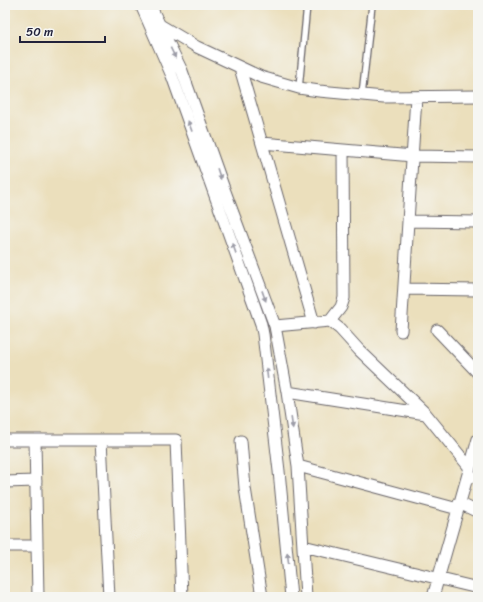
<svg xmlns="http://www.w3.org/2000/svg" width="483" height="602" font-family="Sriracha,sans-serif">
<style>
.lines{fill:none;stroke-linecap:round;stroke-linejoin:round}
.lane-casing{stroke:#686468;stroke-width:8}
.street-casing{stroke:#686468;stroke-width:13}
.lane{stroke:#fff;stroke-width:5.5}
.street{stroke:#fff;stroke-width:11}
.oneway{fill:#9c9ca7}
</style>
<rect width="100%" height="100%" fill="#f6f6f2"/>
<filter id="ink" filterUnits="userSpaceOnUse"><feTurbulence type="fractalNoise" baseFrequency=".025" numOctaves="2"/><feDisplacementMap in="SourceGraphic" scale="8" xChannelSelector="R" yChannelSelector="G"/><feConvolveMatrix kernelMatrix="1 2 1 2 8 2 1 2 1" color-interpolation-filters="sRGB"/></filter>
<filter id="wash" filterUnits="userSpaceOnUse"><feTurbulence type="fractalNoise" baseFrequency=".012" numOctaves="4" result="noise"/><feDisplacementMap in="SourceGraphic" scale="16" xChannelSelector="R" yChannelSelector="G"/><feGaussianBlur stdDeviation="0.9" result="paint"/><feColorMatrix in="noise" values="0 0 0 0 0 0 0 0 0 0 0 0 0 0 0 0 0 1.4 0 .05"/><feComposite in="paint" operator="in"/></filter>
<g filter="url(#wash)">
<rect width="100%" height="100%" fill="#ebdfbc"/>
</g>
<g filter="url(#ink)">
<g class="lines">
<defs>
<path id="lane" d="M299,88l8,-83
M362,95l10,-90"/>
<path id="street" d="M141,5l31,71 83,231 6,17 2,10 16,137 12,126
M150,5l32,66 41,115 52,140 12,66 11,74 8,131
M160,25l37,22 64,30 38,11 20,3 65,6 94,-1
M240,68l74,255
M262,143l151,13 65,1
M409,221l69,1
M404,289l74,1
M330,321l11,-14 3,-9 -1,-148
M275,326l55,-5 10,8 19,21 67,64 44,54
M437,330l41,43
M401,331l15,-234
M287,392l139,22
M5,440h171l6,157
M35,440l3,157
M101,440l8,157
M241,441l4,47 17,109
M298,466l160,43
M468,475l10,3
M5,482l31,-1
M459,503l19,9
M5,546h32
M303,546l175,42
M433,597l45,-158"/>
</defs>
<use href="#lane" class="lane-casing"/>
<use href="#street" class="street-casing"/>
<use href="#lane" class="lane"/>
<use href="#street" class="street"/>
</g>
<defs><path id="oneway-solid" d="M-6-.8H1V-3.2L6.5 0L1 3.2V.8H-6Z"/></defs>
<g class="oneway">
<use href="#oneway-solid" transform="translate(173 53) rotate(64)"/>
<use href="#oneway-solid" transform="translate(190 126) rotate(-110)"/>
<use href="#oneway-solid" transform="translate(219 174) rotate(71)"/>
<use href="#oneway-solid" transform="translate(234 248) rotate(-110)"/>
<use href="#oneway-solid" transform="translate(264 296) rotate(70)"/>
<use href="#oneway-solid" transform="translate(267 373) rotate(-97)"/>
<use href="#oneway-solid" transform="translate(292 423) rotate(82)"/>
<use href="#oneway-solid" transform="translate(288 558) rotate(-96)"/>
</g>
</g>
<rect width="483" height="602" fill="none" stroke="#f6f6f2" stroke-width="20"/>
<path d="M20 36v6h85v-6" fill="none" stroke="#22223b" stroke-width="2"/>
<text x="26" y="36" font-size="12" fill="#22223b" stroke="#f6f6f2" stroke-width="3" paint-order="stroke">50 m</text>
</svg>
